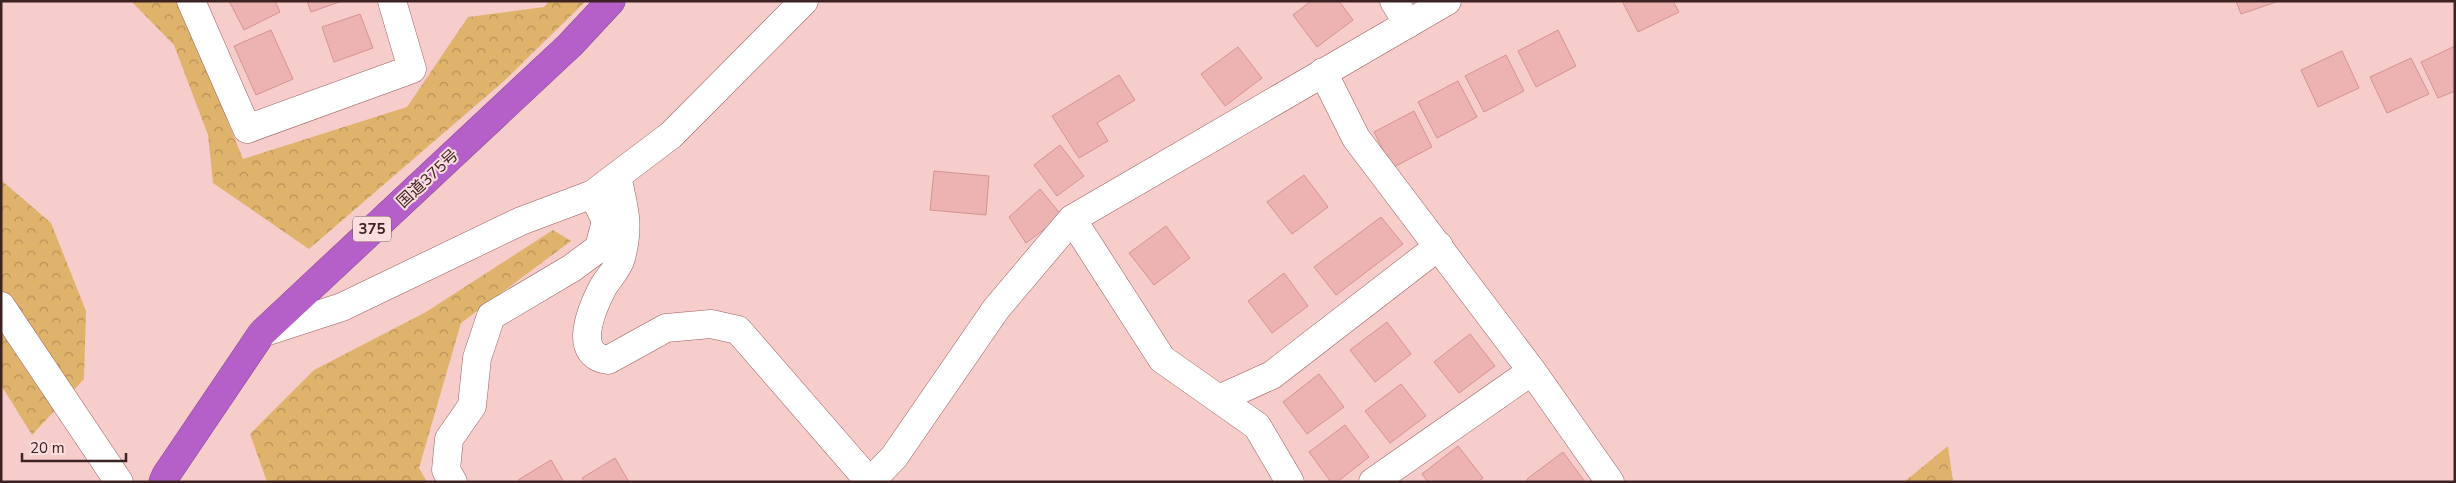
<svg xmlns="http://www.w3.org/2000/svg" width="2456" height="483" font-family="'Nunito Sans','Noto Sans JP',sans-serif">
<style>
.forest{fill:url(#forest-crowns)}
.building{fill:#edb3b3;stroke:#d59292}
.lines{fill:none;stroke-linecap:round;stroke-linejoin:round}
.minor-casing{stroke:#9b5d5e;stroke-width:29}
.highway-casing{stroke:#8a4a8e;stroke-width:29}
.minor{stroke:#fff;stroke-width:28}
.highway{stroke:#b460c8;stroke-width:28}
.labels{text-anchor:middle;stroke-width:4;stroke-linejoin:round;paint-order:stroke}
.shield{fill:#fbdedd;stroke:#755a5a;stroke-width:1}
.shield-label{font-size:15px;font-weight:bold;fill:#3c2222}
.street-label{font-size:16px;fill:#3c2222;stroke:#fbdedd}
</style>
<defs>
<pattern id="forest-crowns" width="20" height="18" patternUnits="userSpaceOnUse" patternTransform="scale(1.25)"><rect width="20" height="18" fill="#dfb36b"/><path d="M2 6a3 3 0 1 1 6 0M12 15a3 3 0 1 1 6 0" fill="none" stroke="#b69158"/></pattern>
</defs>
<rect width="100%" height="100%" fill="#f7cdcc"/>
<path class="forest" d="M131,1h48l64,158 164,-52 61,-90 76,-10 5,-6h37l-82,80 -195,168 -96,-66 -5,-48 -34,-90z
M1,180l50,43 35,88 -2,68 -52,56 -31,-50z
M553,230l18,11 -110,82 -42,145 8,14h-160l-17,-48 64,-64 112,-58z
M1948,446l5,36h-49z"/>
<path class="building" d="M229,1h46l5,11 -36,18z
M307,1h35l-31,11z
M1311,1h28l14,19 -36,27 -24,-32z
M1622,1h51l6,11 -41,20z
M2236,1h43l-38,13z
M360,14l13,34 -39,14 -12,-35z
M271,30l22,49 -37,16 -22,-49z
M1558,30l18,36 -40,21 -18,-36z
M2455,46v45l-17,7 -17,-36z
M1238,47l24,31 -37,28 -24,-32z
M2342,51l17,37 -41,19 -17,-37z
M1506,55l18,36 -40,21 -19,-36z
M2411,58l18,36 -42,19 -17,-36z
M1119,75l16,25 -38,23 11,18 -29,17 -27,-42z
M1458,81l19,36 -40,21 -19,-36z
M1414,111l18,36 -40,21 -18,-36z
M1060,145l24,31 -27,20 -23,-31z
M934,171l55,5 -3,39 -56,-5z
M1304,175l24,32 -36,27 -25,-32z
M1040,189l22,27 -36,27 -17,-26z
M1381,217l22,27 -67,51 -22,-28z
M1166,226l24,32 -36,27 -25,-32z
M1284,273l24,33 -36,27 -24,-32z
M1387,322l24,32 -36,28 -25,-32z
M1470,334l25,32 -36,27 -25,-31z
M1319,374l25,33 -37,27 -24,-32z
M1401,384l25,32 -36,27 -25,-32z
M1345,425l24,32 -32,25h-6l-22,-30z
M1458,446l25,32 -5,4h-50l-6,-8z
M1563,452l22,30h-57l-1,-3z
M615,458l14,24h-44l-3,-4z
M551,460l13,22h-44l-2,-2z"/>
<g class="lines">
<defs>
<path id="minor" d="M191,1l56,128 165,-60 -20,-68
M1394,1l14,23
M1323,72l33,66 176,233 78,111
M617,176c7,33 13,48 4,82 -3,11 -13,20 -18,29 -11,21 -32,68 5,73l58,-32 45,-4 27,6 132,152
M1072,219l90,140 95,67 33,56
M1,306l118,176
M262,333l80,-26 179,-86 72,-27 78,-59 133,-134
M1219,399l53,-24 167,-129
M453,482l-7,-12 3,-31 23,-33 5,-48 14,-42 81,-48 27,-20 7,-27 -13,-27
M870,482l24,-25 102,-148 76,-90 375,-218
M1373,482l159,-111"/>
<path id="highway" d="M163,482l3,-7 96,-142 308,-288 41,-44"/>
</defs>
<use href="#minor" class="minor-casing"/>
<use href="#highway" class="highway-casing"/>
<use href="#minor" class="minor"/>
<use href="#highway" class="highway"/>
</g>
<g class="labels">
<rect class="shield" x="353" y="216.5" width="38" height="25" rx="4"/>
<g class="shield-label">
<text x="372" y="234">375</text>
</g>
<g class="street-label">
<text transform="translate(427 178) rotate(-43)" y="6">国道375号</text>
</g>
</g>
<rect width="2456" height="483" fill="none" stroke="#3c2222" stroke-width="5"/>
<path d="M22 453v8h104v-8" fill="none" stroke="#3c2222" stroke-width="2.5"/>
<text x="30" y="453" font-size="15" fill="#3c2222" stroke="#fbdedd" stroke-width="4" paint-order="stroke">20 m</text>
</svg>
